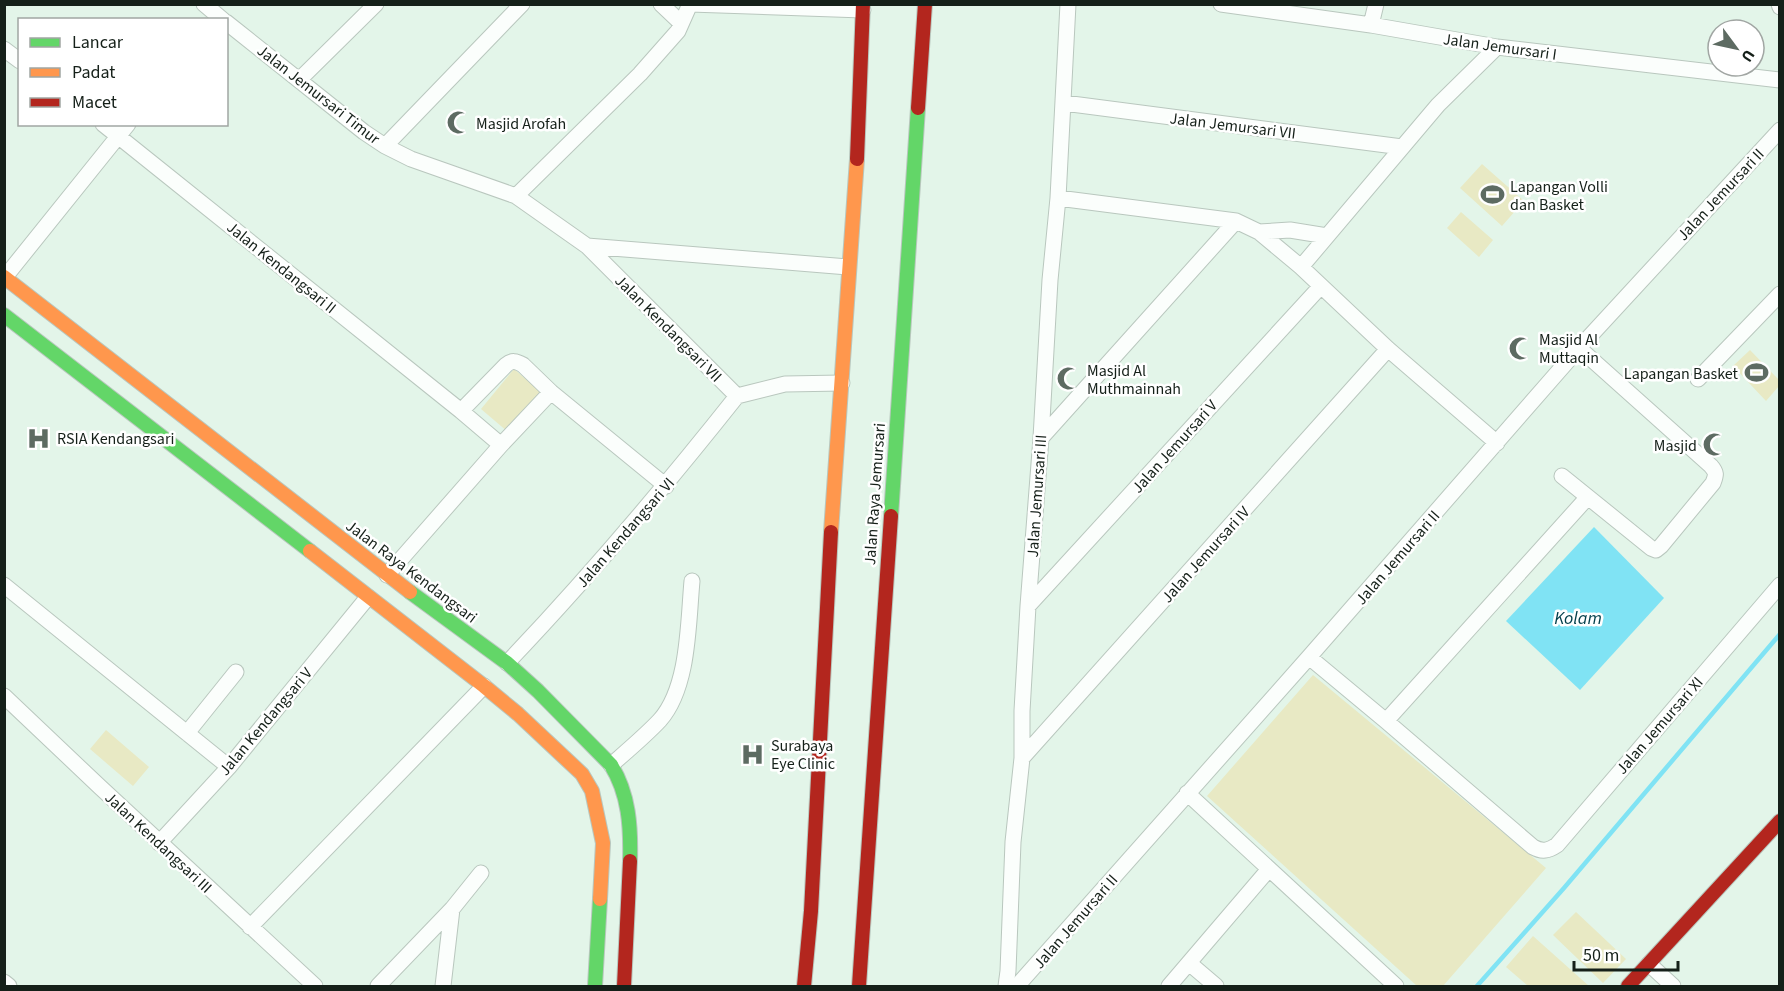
<svg xmlns="http://www.w3.org/2000/svg" width="1784" height="991" font-family="'Source Sans 3',sans-serif">
<style>
.green{fill:#e8e9c4}
.water{fill:#80e3f4}
.lines{fill:none;stroke-linecap:round;stroke-linejoin:round}
.stream{stroke:#80e3f4;stroke-width:4.5}
.street-casing{stroke:#b9c7be;stroke-width:17}
.fast-casing{stroke:#b9c7be;stroke-width:16}
.slow-casing{stroke:#b9c7be;stroke-width:16}
.jam-casing{stroke:#b9c7be;stroke-width:16}
.street{stroke:#fbfefc;stroke-width:15}
.fast{stroke:#63d668;stroke-width:14}
.slow{stroke:#ff974d;stroke-width:14}
.jam{stroke:#b3261e;stroke-width:14}
.labels{text-anchor:middle;stroke-width:5;stroke-linejoin:round;paint-order:stroke}
.street-label{font-size:16px;fill:#152019;stroke:#fff}
.poi-label{font-size:16px;fill:#152019;stroke:#fff;text-anchor:start}
.water-label{font-size:18px;font-style:italic;fill:#003e4a;stroke:#fff}
</style>
<rect width="100%" height="100%" fill="#e3f5e9"/>
<path class="green" d="M1482,164l42,37 -22,25 -42,-38z
M1461,212l32,28 -14,17 -32,-29z
M1750,350l29,30v6l-13,15 -33,-35z
M514,369l27,23 -33,40 -27,-23z
M1313,675l233,193 -103,118h-26l-210,-190z
M106,730l43,37 -16,19 -43,-37z
M1576,912l50,47 -23,24 -50,-48z
M1533,936l56,50h-61l-22,-19z"/>
<path class="water" d="M1594,527l70,71 -84,92 -74,-69z"/>
<g class="lines">
<path class="stream" d="M1477,986l87,-98 216,-254"/>
<defs>
<path id="street" d="M204,4l19,16
M661,4l20,19
M1221,4l150,21 126,22 283,33
M1779,4l1,3
M226,22l138,110 21,14 26,13 105,37 71,50 150,150 48,-12 57,-1
M1371,25l5,-21
M4,49l16,12
M299,80l77,-76
M1064,103l338,44
M103,124l358,287 40,34
M385,146l137,-142
M516,196l124,-122 38,-43 12,-27 173,6
M1058,198l178,23 23,11 42,35 87,82 109,94
M1259,232l31,-2 37,6
M587,246l261,21
M1301,267l137,-162 59,-58
M5,277l123,-153
M1698,379l82,-85
M461,411l45,-46c6,-5 10,-4 17,0l28,27 115,94
M1041,438l195,-217
M1562,476l89,72 5,2 5,-4 52,-63c3,-8 4,-10 -2,-17l-132,-118
M387,575l114,-130 50,-53
M4,585l225,182
M1028,606l293,-320
M1309,657l77,64 147,126c9,5 15,4 24,-2l223,-260
M507,663c81,-85 157,-175 230,-267
M4,696l96,91 215,199
M1386,721l201,-223
M187,733l49,-61
M1022,758l366,-409
M611,765c16,-14 34,-29 49,-45 29,-33 28,-96 32,-139
M1187,793l209,193
M159,843l70,-76 139,-170
M250,927l234,-241
M1189,963l27,23
M1649,964l24,22
M4,982l5,4
M378,986l74,-77 29,-36
M443,986l9,-77
M1006,986l2,-15 5,-129 9,-84v-47l6,-105 13,-168 9,-158 8,-82 10,-194
M1017,986l292,-329 270,-309 201,-218
M1169,986l100,-117"/>
<path id="fast" d="M4,315l306,236
M891,516l27,-408
M410,592l97,71 31,28 73,74c18,29 20,62 19,96
M595,986l5,-87"/>
<path id="slow" d="M4,277l406,315
M831,532l26,-373
M310,551l174,135 34,28 64,60 10,17 11,52 -3,56"/>
<path id="jam" d="M918,108l7,-104
M857,159l6,-155
M624,986l6,-125
M804,986l7,-75 20,-379
M859,986l32,-470
M1628,986l152,-165"/>
</defs>
<use href="#street" class="street-casing"/>
<use href="#fast" class="fast-casing"/>
<use href="#slow" class="slow-casing"/>
<use href="#jam" class="jam-casing"/>
<use href="#street" class="street"/>
<use href="#fast" class="fast"/>
<use href="#slow" class="slow"/>
<use href="#jam" class="jam"/>
</g>
<defs>
<symbol id="mosque-bare" viewBox="-9 -9 18 18"><path d="M3.5-4.9A6 6 0 1 0 3.5 4.9A5 5 0 1 1 3.5-4.9Z" fill="#5d6b62" stroke="#fff" stroke-width="2.5" paint-order="stroke"/></symbol>
<symbol id="stadium-bare" viewBox="-9 -9 18 18"><path d="M0-5a6.5 5 0 1 0 0 10a6.5 5 0 1 0 0-10ZM-3.5-1.8h7v3.6h-7Z" fill="#5d6b62" stroke="#fff" stroke-width="2.5" paint-order="stroke"/></symbol>
<symbol id="hospital-bare" viewBox="-9 -9 18 18"><path d="M-5-5h3v3.5h4V-5h3V5h-3V1.5h-4V5h-3Z" fill="#5d6b62" stroke="#fff" stroke-width="2.5" paint-order="stroke"/></symbol>
</defs>
<g fill-rule="evenodd">
<use href="#mosque-bare" x="442" y="106" width="33" height="33"/>
<use href="#stadium-bare" x="1476" y="178" width="33" height="33"/>
<use href="#mosque-bare" x="1504" y="332" width="33" height="33"/>
<use href="#stadium-bare" x="1740" y="356" width="33" height="33"/>
<use href="#mosque-bare" x="1052" y="362" width="33" height="33"/>
<use href="#hospital-bare" x="22" y="422" width="33" height="33"/>
<use href="#mosque-bare" x="1698" y="428" width="33" height="33"/>
<use href="#hospital-bare" x="736" y="738" width="33" height="33"/>
</g>
<g class="labels">
<g class="street-label">
<text transform="translate(1500 46) rotate(8)" y="6">Jalan Jemursari I</text>
<text transform="translate(319 94) rotate(38)" y="6">Jalan Jemursari Timur</text>
<text transform="translate(1233 125) rotate(7)" y="6">Jalan Jemursari VII</text>
<text transform="translate(1720 194) rotate(-47)" y="6">Jalan Jemursari II</text>
<text transform="translate(282 267) rotate(39)" y="6">Jalan Kendangsari II</text>
<text transform="translate(669 328) rotate(45)" y="6">Jalan Kendangsari VII</text>
<text transform="translate(1174 446) rotate(-48)" y="6">Jalan Jemursari V</text>
<text transform="translate(874 494) rotate(-86)" y="6">Jalan Raya Jemursari</text>
<text transform="translate(1036 496) rotate(-86)" y="6">Jalan Jemursari III</text>
<text transform="translate(625 532) rotate(-49)" y="6">Jalan Kendangsari VI</text>
<text transform="translate(1205 554) rotate(-48)" y="6">Jalan Jemursari IV</text>
<text transform="translate(1397 557) rotate(-49)" y="6">Jalan Jemursari II</text>
<text transform="translate(412 571) rotate(37)" y="6">Jalan Raya Kendangsari</text>
<text transform="translate(265 721) rotate(-50)" y="6">Jalan Kendangsari V</text>
<text transform="translate(1659 725) rotate(-49)" y="6">Jalan Jemursari XI</text>
<text transform="translate(159 842) rotate(43)" y="6">Jalan Kendangsari III</text>
<text transform="translate(1075 921) rotate(-49)" y="6">Jalan Jemursari II</text>
</g>
<g class="poi-label">
<text x="476" y="129">Masjid Arofah</text>
<text x="1510" y="192">Lapangan Volli<tspan x="1510" dy="18">dan Basket</tspan></text>
<text x="1539" y="345">Masjid Al<tspan x="1539" dy="18">Muttaqin</tspan></text>
<text x="1087" y="376">Masjid Al<tspan x="1087" dy="18">Muthmainnah</tspan></text>
<text x="1738" y="379" text-anchor="end">Lapangan Basket</text>
<text x="57" y="444">RSIA Kendangsari</text>
<text x="1697" y="451" text-anchor="end">Masjid</text>
<text x="771" y="751">Surabaya<tspan x="771" dy="18">Eye Clinic</tspan></text>
</g>
<g class="water-label">
<text x="1578" y="624">Kolam</text>
</g>
</g>
<rect width="1784" height="991" fill="none" stroke="#152019" stroke-width="12"/>
<rect x="18" y="18" width="210" height="108" fill="#ffffff" stroke="#a1a6a3" stroke-width="1.5"/>
<rect x="30" y="38" width="30" height="9" fill="#63d668" stroke="#a1a6a3" stroke-width="1.5"/>
<text x="72" y="48" font-size="18" fill="#152019">Lancar</text>
<rect x="30" y="68" width="30" height="9" fill="#ff974d" stroke="#a1a6a3" stroke-width="1.5"/>
<text x="72" y="78" font-size="18" fill="#152019">Padat</text>
<rect x="30" y="98" width="30" height="9" fill="#b3261e" stroke="#a1a6a3" stroke-width="1.5"/>
<text x="72" y="108" font-size="18" fill="#152019">Macet</text>
<g transform="translate(1736 48) rotate(123)"><circle r="28" fill="#ffffff" stroke="#a1a6a3" stroke-width="1.5"/>
<path d="M0-4.5L10 22L0 15L-10 22Z" fill="#5d6b62"/>
<text y="-9" font-size="16" font-weight="bold" text-anchor="middle" fill="#152019">U</text>
</g>
<path d="M1574 961v9h104v-9" fill="none" stroke="#152019" stroke-width="3"/>
<text x="1583" y="961" font-size="18" fill="#152019" stroke="#ffffff" stroke-width="4.5" paint-order="stroke">50 m</text>
</svg>
